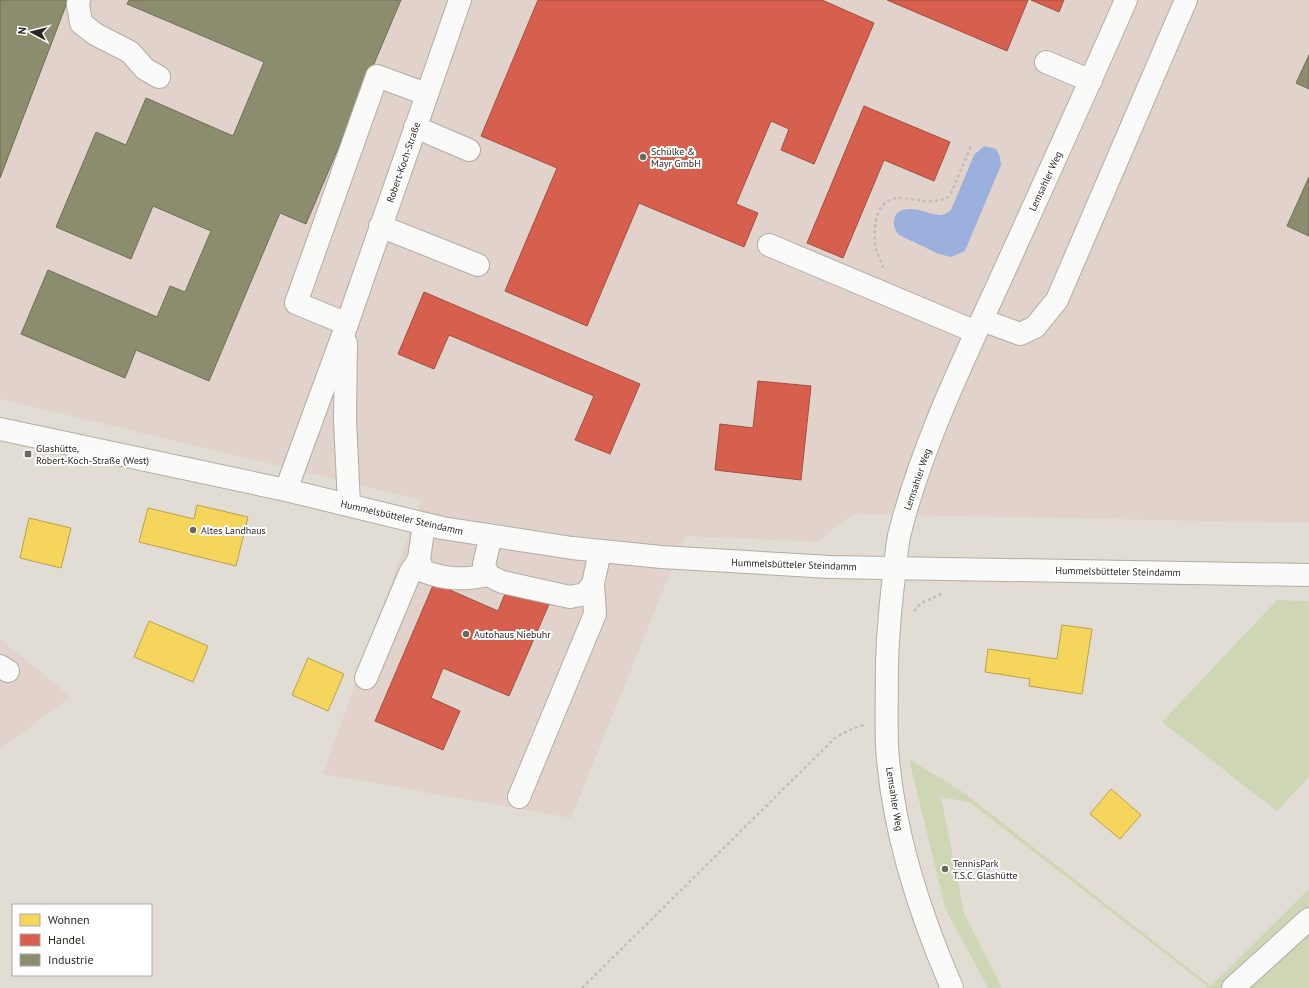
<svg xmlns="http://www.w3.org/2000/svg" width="1309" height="988" font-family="'PT Sans',sans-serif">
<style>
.commercial{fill:#e1d2cb}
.green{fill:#cfd6b6}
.water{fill:#9bb0dd}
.homes{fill:#f6d55c;stroke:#b9a14b}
.shops{fill:#d6604d;stroke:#a24f40}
.industry{fill:#8c8c6e;stroke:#6f6e57}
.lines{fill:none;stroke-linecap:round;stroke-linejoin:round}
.minor-casing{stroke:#b1ada7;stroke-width:24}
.path{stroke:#bfbdba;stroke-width:2.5;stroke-dasharray:3 3;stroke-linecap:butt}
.minor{stroke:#fafaf9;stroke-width:22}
.poi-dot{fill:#6a6761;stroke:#fff;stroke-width:1.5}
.labels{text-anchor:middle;stroke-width:4;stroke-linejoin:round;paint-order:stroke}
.poi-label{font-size:10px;fill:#2a2722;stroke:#fff;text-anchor:start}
.street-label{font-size:10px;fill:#2a2722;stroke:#fff}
</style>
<rect width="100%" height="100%" fill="#e1ddd5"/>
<path class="commercial" d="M0,0h1309v523l-456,-9 -36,28 -132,-6 -114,282 -248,-44 98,-274 -421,-101z
M0,639l71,58 -71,52z"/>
<path class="green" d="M1277,600l32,1v176l-32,34 -115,-89z
M909,759l54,33 248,194 98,-97v99h-103l1,-2 -238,-184 -28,-5 23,116 38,75h-14l-43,-80z"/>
<path class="water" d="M984,146l12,3 4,8 1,8 -36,86 -14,6 -12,-3 -40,-19c-6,-7 -7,-14 -2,-22 21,-13 39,12 54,-3l23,-55z"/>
<path class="homes" d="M197,505l51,12 -12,49 -97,-24 9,-34 46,11z
M29,518l42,10 -10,40 -41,-10z
M149,621l59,25 -15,36 -59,-25z
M1062,625l30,4 -10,65 -53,-8 1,-7 -45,-7 3,-23 69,10z
M308,658l36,16 -16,37 -36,-16z
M1111,789l30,26 -21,24 -30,-25z"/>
<path class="shops" d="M538,0h284l52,23 -60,141 -33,-14 8,-21 -18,-8 -35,83 22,9 -14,34 -105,-44 -52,123 -82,-35 52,-123 -76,-32z
M887,0h141l-21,51z
M1031,0h33l-5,12z
M864,106l86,36 -16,39 -50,-21 -41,98 -36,-15z
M424,292l216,92 -30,70 -35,-14 19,-44 -145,-61 -15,34 -36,-15z
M758,381l53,5 -10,94 -86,-10 5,-46 33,4z
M434,583l64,28 11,-27 41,18 -41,94 -66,-28 -12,30 29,13 -17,39 -68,-29z"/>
<path class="industry" d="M0,0h68l-68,178z
M129,0h272l-95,224 -26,-11 -71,168 -73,-31 -11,28 -104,-44 27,-64 109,47 13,-31 15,6 26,-61 -58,-25 -22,53 -75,-32 40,-95 30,13 20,-47 87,38 31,-74 -137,-58z
M1309,55v34l-13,-6z
M1309,177v59l-22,-10z"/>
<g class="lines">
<defs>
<path id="minor" d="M79,0l-1,4 3,19 14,11 35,18 15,17 14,8
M1046,62l45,19
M415,127l54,23
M380,226l98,39
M769,245l207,87
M982,320l38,14 15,-7 22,-27 129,-300
M347,324l-51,-21 81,-227 49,18
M346,343l-1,76 4,86
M0,429l286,61 156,38 130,20 89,9 169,10 479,8
M286,490l61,-166 113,-324
M424,524l-5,35 4,12c23,9 42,9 65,4
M491,536l-7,28 4,11 14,7 68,15 15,-3 8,-10 7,-33
M0,666l8,5
M366,678l44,-105 9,-14
M519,797l76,-183 -2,-30
M952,988c-33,-76 -60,-159 -65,-242 -1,-28 0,-56 0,-84 1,-32 4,-63 8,-94 1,-11 2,-21 4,-32 21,-85 61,-169 98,-249 43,-95 87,-191 129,-287
M1233,988l76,-69"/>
</defs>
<use href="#minor" class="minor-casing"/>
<path class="path" d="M883,268c-2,-8 -7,-15 -8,-23 -2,-21 2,-50 29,-47 18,2 25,6 43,0l5,-7 19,-45
M914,611l7,-8 20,-9
M582,988l254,-251 18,-9 10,-3"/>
<use href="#minor" class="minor"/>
</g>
<g class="poi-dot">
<circle cx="643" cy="157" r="4"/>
<rect x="24" y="450" width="8" height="8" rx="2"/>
<circle cx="193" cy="530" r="4"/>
<circle cx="466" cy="634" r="4"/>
<circle cx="945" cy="869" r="4"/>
</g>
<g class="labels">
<g class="poi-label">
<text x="651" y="155">Schülke &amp;<tspan x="651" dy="12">Mayr GmbH</tspan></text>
<text x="36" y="452">Glashütte,<tspan x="36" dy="12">Robert-Koch-Straße (West)</tspan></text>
<text x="201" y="534">Altes Landhaus</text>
<text x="474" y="638">Autohaus Niebuhr</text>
<text x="953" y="867">TennisPark<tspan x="953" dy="12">T.S.C. Glashütte</tspan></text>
</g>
<g class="street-label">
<text transform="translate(403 162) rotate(-71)" y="4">Robert-Koch-Straße</text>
<text transform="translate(1045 181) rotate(-65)" y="4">Lemsahler Weg</text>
<text transform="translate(917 479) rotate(-71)" y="4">Lemsahler Weg</text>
<text transform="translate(402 517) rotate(13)" y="4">Hummelsbütteler Steindamm</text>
<text transform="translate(794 564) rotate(2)" y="4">Hummelsbütteler Steindamm</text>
<text transform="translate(1118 571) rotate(1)" y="4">Hummelsbütteler Steindamm</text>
<text transform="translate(895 799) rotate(81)" y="4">Lemsahler Weg</text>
</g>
</g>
<rect x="12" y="904" width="140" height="72" fill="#ffffff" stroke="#aaa9a7"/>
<rect x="20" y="914" width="20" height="12" fill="#f6d55c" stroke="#aaa9a7"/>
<text x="48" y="924" font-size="12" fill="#2a2722">Wohnen</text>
<rect x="20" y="934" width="20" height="12" fill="#d6604d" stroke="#aaa9a7"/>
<text x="48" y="944" font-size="12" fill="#2a2722">Handel</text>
<rect x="20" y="954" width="20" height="12" fill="#8c8c6e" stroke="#aaa9a7"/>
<text x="48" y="964" font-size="12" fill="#2a2722">Industrie</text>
<g transform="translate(32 32) rotate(277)" stroke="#ffffff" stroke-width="3" paint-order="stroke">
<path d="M0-3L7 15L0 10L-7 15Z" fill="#2a2722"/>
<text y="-6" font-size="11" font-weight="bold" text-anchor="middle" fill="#2a2722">N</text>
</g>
</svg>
